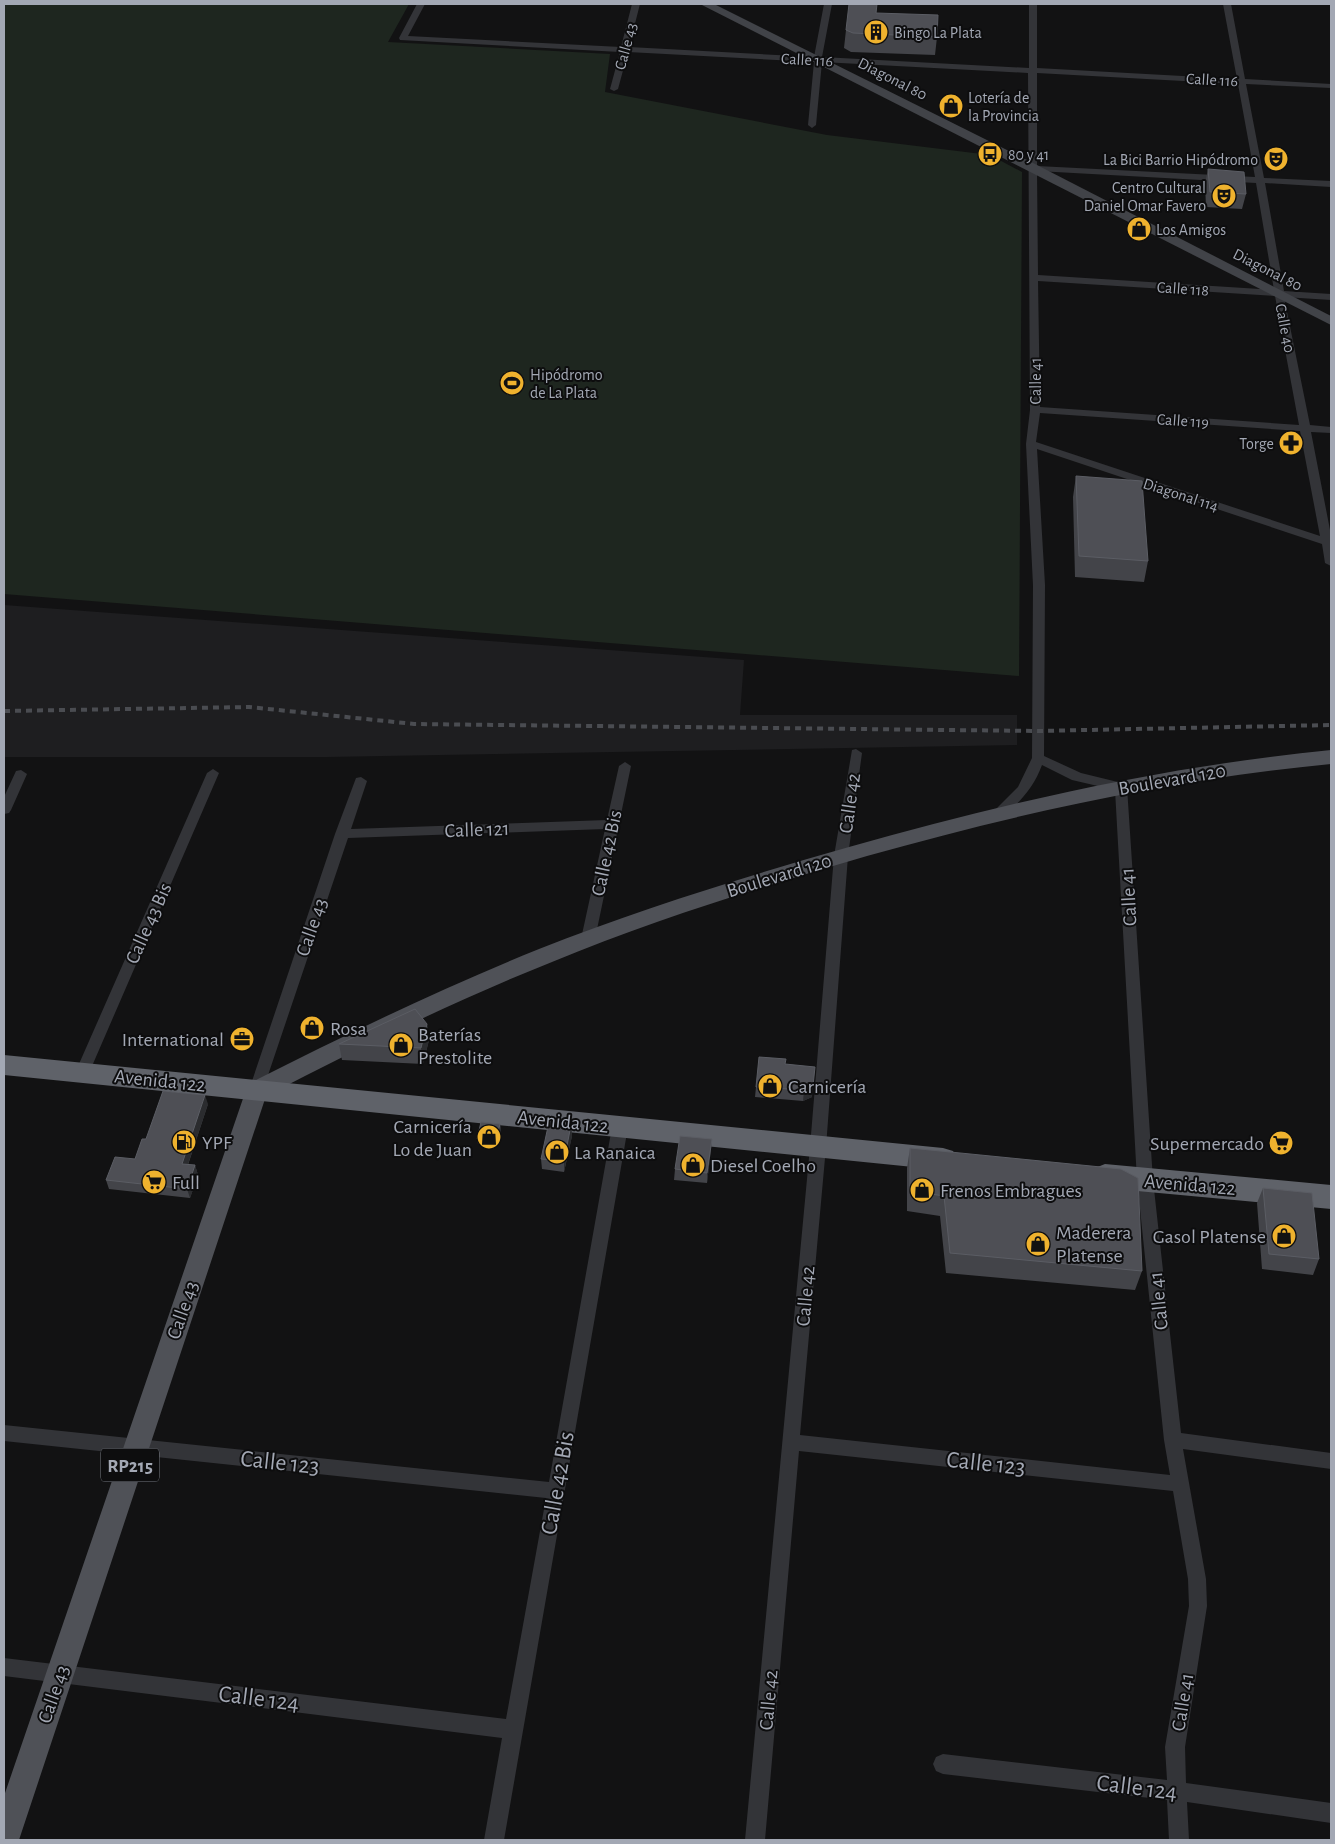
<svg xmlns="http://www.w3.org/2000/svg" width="1335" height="1844" font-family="'Alegreya Sans',sans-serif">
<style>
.built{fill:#1e1e20}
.green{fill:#1e261f}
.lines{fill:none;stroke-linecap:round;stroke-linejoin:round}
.street{fill:#333438;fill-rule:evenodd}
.secondary{fill:#414348;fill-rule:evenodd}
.primary{fill:#4f5157;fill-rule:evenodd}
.highway{fill:#5f6269;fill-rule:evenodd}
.rail{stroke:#4a4c51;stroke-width:4;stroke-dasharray:6 5;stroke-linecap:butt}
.wall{fill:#434449}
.shaded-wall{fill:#2b2c2f}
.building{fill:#4e4f55;stroke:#5b5d64}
.labels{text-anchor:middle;stroke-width:4;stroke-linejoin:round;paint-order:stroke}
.far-poi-label{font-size:16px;fill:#a3a8b4;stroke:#0d0d0e;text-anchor:start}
.far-street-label{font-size:16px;fill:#a3a8b4;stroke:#0d0d0e}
.shield{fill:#0d0d0e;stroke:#767a82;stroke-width:1}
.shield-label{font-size:19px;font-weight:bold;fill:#a3a8b4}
.street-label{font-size:20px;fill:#a3a8b4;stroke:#0d0d0e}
.poi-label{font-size:20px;fill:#a3a8b4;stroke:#0d0d0e;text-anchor:start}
.near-street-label{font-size:24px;fill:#a3a8b4;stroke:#0d0d0e}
</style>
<rect width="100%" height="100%" fill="#121213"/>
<path class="built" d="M4,605l740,55 -4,55h277v30l-690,12h-323z"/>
<path class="green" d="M4,4h405l-21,38 222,12 -5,38 222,43 163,20 32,17 -3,504 -1015,-82z"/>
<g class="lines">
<path class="street" d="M417,4h8l-17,32 213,11 11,-43h8l-11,43 185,10 10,-53h8l-10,53 207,11v-64h8v64l200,11 -14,-75h8l14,75 86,5v4l-85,-4 18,94 67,3v6l-66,-4 19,108 47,3v6l-47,-3 26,128 21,2v6l-20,-1 20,103v31l-6,-3 -3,-19 -285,-95 8,136 -1,171 37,17 45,11 1,3 26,393 28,253 150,20v16l-148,-20 23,130 1,27 -22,141 1,36 145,20v20l-144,-21 2,38h-20l-2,-40 -224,-26 -7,-3 -3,-7 3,-7 7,-3 224,26 -2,-33 24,-141 -1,-27 -15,-88 -374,-40 -34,389h-20l65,-693 24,-291 18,-106 4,-1 6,4 -14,103 -22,291 -26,288 370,40 -6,-35 -27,-260 -22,-390 -43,-10 -30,-15c-8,22 -22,37 -39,52h-10l-2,-3 27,-27 14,-29 1,-173 -7,-141 4,-34 -2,-337 -206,-11 -6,63 -4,3 -4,-3 6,-63 -186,-10 -10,37 -4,2 -4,-2 10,-37 -220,-12 -1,-2zM1037,73l201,11 17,93 -218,-11zM1037,171l219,12 18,107 -236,-15zM1038,281l237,15 24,129 -259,-18zM1040,413l260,18 20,105 -284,-94z
M625,762l6,4 -36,173 -2,4h-10l-2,-4 24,-110 -257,9 -85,252 -2,4 -5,2 -5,-2 -2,-4 86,-256 21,-56 5,-1 6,4 -16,48 256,-9 12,-54z
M213,769l6,4 -130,300 -2,4 -5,2 -5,-2 -2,-4 132,-300z
M21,770l6,4 -16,36 -2,3 -5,1v-17l12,-26z
M620,1121l5,2 3,4 -124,713h-20l18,-102 -498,-62v-18l502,61 40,-221 -542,-57v-16l545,57 63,-355 3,-4z"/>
<path class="secondary" d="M700,4h14l323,161 294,151v9z"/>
<path class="primary" d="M1331,750v14c-158,15 -311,49 -464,92 -107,31 -213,64 -315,106 -98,39 -193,86 -286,134l-247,744h-15v-44l244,-712c95,-48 192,-95 291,-135 101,-40 205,-72 310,-102 159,-45 318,-81 482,-97z"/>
<path class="highway" d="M4,1055l939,93 10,3 4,8 -4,8 -10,3 -939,-95z
M1105,1164l226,21v24l-226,-21 -10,-4 -4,-8 4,-8z"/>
<path class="rail" d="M4,711l245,-4 165,17 624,7 293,-6"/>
</g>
<path class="wall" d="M876,13l61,24 -2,18 -84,-3 -7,-4 2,-18z
M1208,169l38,25 -4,15 -36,-2 -1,-23z
M1076,476l72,85 -4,21 -69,-5 -2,-80z
M427,1024l2,16 -6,24 -81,-4 -3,-16z
M785,1064l27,33 -9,4 -48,-4 1,-10z
M208,1104l-20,61h7l3,10 -8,23 -81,-9 -3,-9 29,-21z
M500,1124l1,6 -4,16 -19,-2 -1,-5z
M571,1125l1,11 -8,36 -22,-3 -1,-10z
M910,1148l232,123 -7,19 -189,-17 -6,-57 -33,-5v-43z
M711,1149l-4,34 -33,-3 1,-11z
M1263,1188l56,71 -6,16 -51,-6 -5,-66z"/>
<path class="shaded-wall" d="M427,1024l2,16 -6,24 -2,-16z
M813,1086l-1,11 -9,4 1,-11z
M205,1095l3,9 -23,69 -3,-9z
M500,1124l1,6 -4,16 -1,-5z
M571,1125l1,11 -8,36v-11z
M712,1139l-1,10 -4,34v-10z
M195,1165l3,10 -8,23 -3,-9z"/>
<path class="building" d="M849,4h28l-1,9 62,2 -1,22 -84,-4 -7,-3z
M1208,169l36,3 2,22 -36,-2z
M1076,476l66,5 6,80 -69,-5z
M415,1009l12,15 -6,24 -82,-4z
M759,1057l27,2 -1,5 30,3 -2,19 -9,4 -48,-3z
M163,1091l42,4 -23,69 13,1 -8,24 -81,-9 9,-23 20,2 7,-20h4z
M481,1122l19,2 -4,17 -19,-2z
M549,1122l22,3 -7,36 -23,-2z
M680,1136l32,3 -5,34 -32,-4z
M910,1148l211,21 17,9 4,93 -192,-18 -6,-57 -34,-5z
M1263,1188l49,5 7,66 -50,-5z"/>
<defs>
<symbol id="building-disc" viewBox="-11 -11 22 22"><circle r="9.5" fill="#efb22e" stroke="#0d0d0e"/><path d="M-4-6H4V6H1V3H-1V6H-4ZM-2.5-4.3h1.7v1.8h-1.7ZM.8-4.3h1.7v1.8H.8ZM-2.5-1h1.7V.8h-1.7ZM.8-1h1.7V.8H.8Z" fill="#111"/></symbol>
<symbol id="shop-disc" viewBox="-11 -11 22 22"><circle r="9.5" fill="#efb22e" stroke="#0d0d0e"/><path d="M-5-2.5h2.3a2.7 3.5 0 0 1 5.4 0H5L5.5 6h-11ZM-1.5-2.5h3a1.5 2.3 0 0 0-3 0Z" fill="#111"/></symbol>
<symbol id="bus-disc" viewBox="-11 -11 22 22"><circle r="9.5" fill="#efb22e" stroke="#0d0d0e"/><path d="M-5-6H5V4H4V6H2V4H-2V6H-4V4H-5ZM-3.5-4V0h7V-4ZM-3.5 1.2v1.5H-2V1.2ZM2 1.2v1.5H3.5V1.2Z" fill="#111"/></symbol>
<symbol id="theatre-disc" viewBox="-11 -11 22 22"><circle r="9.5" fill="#efb22e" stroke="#0d0d0e"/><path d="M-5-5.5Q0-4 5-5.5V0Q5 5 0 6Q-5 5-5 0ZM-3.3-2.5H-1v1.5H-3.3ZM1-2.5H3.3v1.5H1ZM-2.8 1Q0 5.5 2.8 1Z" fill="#111"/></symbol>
<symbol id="stadium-disc" viewBox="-11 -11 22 22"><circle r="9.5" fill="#efb22e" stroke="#0d0d0e"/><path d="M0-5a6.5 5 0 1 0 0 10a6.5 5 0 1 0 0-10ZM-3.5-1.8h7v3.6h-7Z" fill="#111"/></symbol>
<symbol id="pharmacy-disc" viewBox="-11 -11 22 22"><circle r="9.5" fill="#efb22e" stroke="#0d0d0e"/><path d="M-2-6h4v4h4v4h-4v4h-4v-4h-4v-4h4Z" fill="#111"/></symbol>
<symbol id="office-disc" viewBox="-11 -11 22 22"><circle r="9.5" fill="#efb22e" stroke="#0d0d0e"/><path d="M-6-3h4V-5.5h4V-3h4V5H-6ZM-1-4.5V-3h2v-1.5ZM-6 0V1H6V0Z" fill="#111"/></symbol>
<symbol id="fuel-disc" viewBox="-11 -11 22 22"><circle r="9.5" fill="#efb22e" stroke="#0d0d0e"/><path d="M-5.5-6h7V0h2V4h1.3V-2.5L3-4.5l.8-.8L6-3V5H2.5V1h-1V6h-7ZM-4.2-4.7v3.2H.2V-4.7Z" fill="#111"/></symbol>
<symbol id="supermarket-disc" viewBox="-11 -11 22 22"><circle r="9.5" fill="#efb22e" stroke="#0d0d0e"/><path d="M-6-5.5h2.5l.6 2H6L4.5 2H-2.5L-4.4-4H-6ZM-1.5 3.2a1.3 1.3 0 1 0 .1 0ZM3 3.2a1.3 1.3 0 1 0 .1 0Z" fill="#111"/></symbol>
</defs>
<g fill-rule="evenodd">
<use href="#building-disc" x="862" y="18" width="28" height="28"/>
<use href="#shop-disc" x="937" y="92" width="28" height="28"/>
<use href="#bus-disc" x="976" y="140" width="28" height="28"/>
<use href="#theatre-disc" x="1262" y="145" width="28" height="28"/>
<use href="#theatre-disc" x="1210" y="182" width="28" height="28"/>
<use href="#shop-disc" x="1125" y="215" width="28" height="28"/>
<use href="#stadium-disc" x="498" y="369" width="28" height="28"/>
<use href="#pharmacy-disc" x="1277" y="429" width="28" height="28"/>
<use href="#shop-disc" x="298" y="1014" width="28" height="28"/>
<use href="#office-disc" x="228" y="1025" width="28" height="28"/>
<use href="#shop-disc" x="387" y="1031" width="28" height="28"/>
<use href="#shop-disc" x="756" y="1072" width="28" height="28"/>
<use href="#shop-disc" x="475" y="1123" width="28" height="28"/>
<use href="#fuel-disc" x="170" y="1128" width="28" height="28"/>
<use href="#supermarket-disc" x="1267" y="1129" width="28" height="28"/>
<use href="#shop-disc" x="543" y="1138" width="28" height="28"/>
<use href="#shop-disc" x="679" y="1151" width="28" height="28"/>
<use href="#supermarket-disc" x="140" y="1168" width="28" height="28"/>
<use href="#shop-disc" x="908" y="1176" width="28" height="28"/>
<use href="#shop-disc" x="1270" y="1222" width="28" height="28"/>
<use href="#shop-disc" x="1024" y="1230" width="28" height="28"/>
</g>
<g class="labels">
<g class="far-poi-label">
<text x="894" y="38">Bingo La Plata</text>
<text x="968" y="103">Lotería de<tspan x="968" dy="18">la Provincia</tspan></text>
<text x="1008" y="160">80 y 41</text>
<text x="1258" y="165" text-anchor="end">La Bici Barrio Hipódromo</text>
<text x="1206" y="193" text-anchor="end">Centro Cultural<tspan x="1206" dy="18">Daniel Omar Favero</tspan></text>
<text x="1156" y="235">Los Amigos</text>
<text x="530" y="380">Hipódromo<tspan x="530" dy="18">de La Plata</tspan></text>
<text x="1274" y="449" text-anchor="end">Torge</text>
</g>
<g class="far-street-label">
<text transform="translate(625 46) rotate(-75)" y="6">Calle 43</text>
<text transform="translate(807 59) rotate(3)" y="6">Calle 116</text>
<text transform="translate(893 78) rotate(27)" y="6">Diagonal 80</text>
<text transform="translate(1212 79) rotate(3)" y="6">Calle 116</text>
<text transform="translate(1268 269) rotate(27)" y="6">Diagonal 80</text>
<text transform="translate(1183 288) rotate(4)" y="6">Calle 118</text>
<text transform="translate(1286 328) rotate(79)" y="6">Calle 40</text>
<text transform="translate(1035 381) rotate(-90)" y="6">Calle 41</text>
<text transform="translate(1183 420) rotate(4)" y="6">Calle 119</text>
<text transform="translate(1181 494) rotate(18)" y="6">Diagonal 114</text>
</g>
<rect class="shield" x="101" y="1448.5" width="58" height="33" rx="4"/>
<g class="shield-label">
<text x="130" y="1472">RP215</text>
</g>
<g class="street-label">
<text transform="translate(1172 779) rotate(-10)" y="7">Boulevard 120</text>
<text transform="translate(849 803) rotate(-82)" y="7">Calle 42</text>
<text transform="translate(477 829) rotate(-2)" y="7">Calle 121</text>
<text transform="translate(606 853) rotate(-78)" y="7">Calle 42 Bis</text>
<text transform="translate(779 875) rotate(-17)" y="7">Boulevard 120</text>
<text transform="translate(1128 897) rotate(-93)" y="7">Calle 41</text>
<text transform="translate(148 923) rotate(-66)" y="7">Calle 43 Bis</text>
<text transform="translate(311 927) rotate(-71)" y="7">Calle 43</text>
<text transform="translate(160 1080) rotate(6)" y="7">Avenida 122</text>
<text transform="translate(563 1121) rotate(6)" y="7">Avenida 122</text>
<text transform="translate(1190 1184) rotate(5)" y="7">Avenida 122</text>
<text transform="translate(805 1296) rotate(-85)" y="7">Calle 42</text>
<text transform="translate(1158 1301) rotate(-96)" y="7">Calle 41</text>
<text transform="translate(182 1310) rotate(-71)" y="7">Calle 43</text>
<text transform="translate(53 1694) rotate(-71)" y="7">Calle 43</text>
<text transform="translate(768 1700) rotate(-85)" y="7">Calle 42</text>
<text transform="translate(1182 1702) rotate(-81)" y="7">Calle 41</text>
</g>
<g class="poi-label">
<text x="330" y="1035">Rosa</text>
<text x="418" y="1041">Baterías<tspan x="418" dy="23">Prestolite</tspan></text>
<text x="224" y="1046" text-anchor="end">International</text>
<text x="788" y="1093">Carnicería</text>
<text x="472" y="1133" text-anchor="end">Carnicería<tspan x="472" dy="23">Lo de Juan</tspan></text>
<text x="202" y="1149">YPF</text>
<text x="1264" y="1150" text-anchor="end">Supermercado</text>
<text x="574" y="1159">La Ranaica</text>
<text x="710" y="1172">Diesel Coelho</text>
<text x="172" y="1189">Full</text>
<text x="940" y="1197">Frenos Embragues</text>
<text x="1056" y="1239">Maderera<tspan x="1056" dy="23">Platense</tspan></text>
<text x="1266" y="1243" text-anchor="end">Gasol Platense</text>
</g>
<g class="near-street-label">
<text transform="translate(280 1462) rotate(6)" y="8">Calle 123</text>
<text transform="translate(986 1463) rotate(6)" y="8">Calle 123</text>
<text transform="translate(557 1483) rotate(-80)" y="8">Calle 42 Bis</text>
<text transform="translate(259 1698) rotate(7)" y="8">Calle 124</text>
<text transform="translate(1137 1787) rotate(7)" y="8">Calle 124</text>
</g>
</g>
<rect width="1335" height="1844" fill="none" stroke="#a3a8b4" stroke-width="10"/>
</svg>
